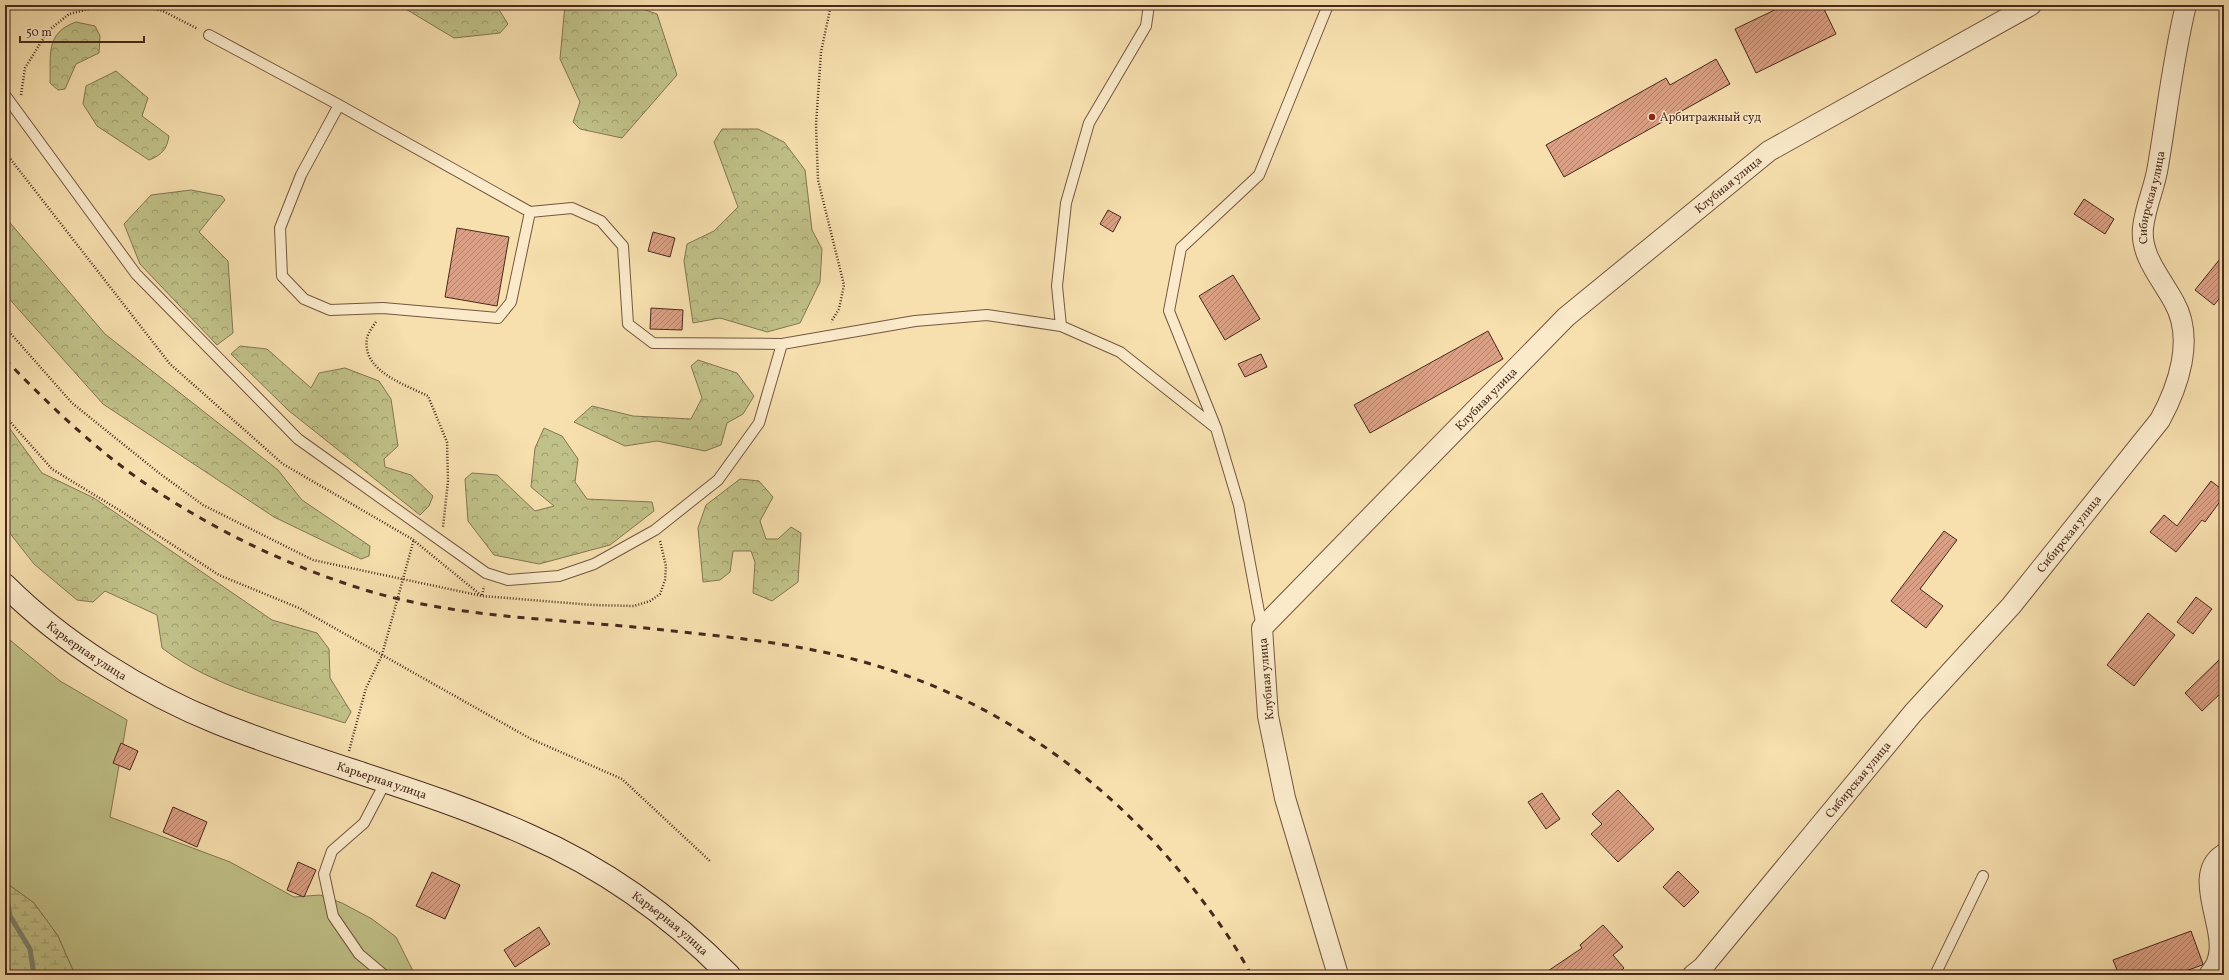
<svg xmlns="http://www.w3.org/2000/svg" width="2229" height="980" font-family="Vollkorn,serif">
<style>
.grass{fill:#c0c188;stroke:#847553}
.forest{fill:url(#forest-crowns);stroke:#847553}
.wetland{fill:url(#wetland-marsh);stroke:#847553}
.lines{fill:none;stroke-linecap:round;stroke-linejoin:round}
.stream{stroke:#7c8270;stroke-width:5}
.building{fill:url(#building-hatch);stroke:#49291e}
.lane-casing{stroke:#745642;stroke-width:12}
.street-casing{stroke:#745642;stroke-width:22}
.secondary-casing{stroke:#49291e;stroke-width:24}
.path{stroke:#49291e;stroke-width:2.5;stroke-dasharray:1 2;stroke-linecap:butt}
.lane{stroke:#faeaca;stroke-width:10}
.street{stroke:#faeaca;stroke-width:20}
.secondary{stroke:#faeaca;stroke-width:22}
.rail{stroke:#49291e;stroke-width:3;stroke-dasharray:7 7;stroke-linecap:butt}
.poi-dot{fill:#8f2418;stroke:#faeaca;stroke-width:1.5}
.labels{text-anchor:middle;stroke-width:3;stroke-linejoin:round;paint-order:stroke}
.poi-label{font-size:12px;fill:#49291e;stroke:#faeaca;text-anchor:start}
.street-label{font-size:12px;fill:#49291e;stroke:#faeaca}
</style>
<defs>
<pattern id="forest-crowns" width="20" height="18" patternUnits="userSpaceOnUse"><rect width="20" height="18" fill="#c0c188"/><path d="M2 6a3 3 0 1 1 6 0M12 15a3 3 0 1 1 6 0" fill="none" stroke="#9e9d6f"/></pattern>
<pattern id="wetland-marsh" width="20" height="14" patternUnits="userSpaceOnUse"><rect width="20" height="14" fill="#c0c188"/><path d="M1 5h8M5 5V1M11 12h8M15 12V8" fill="none" stroke="#9e9d6f"/></pattern>
<pattern id="building-hatch" width="6" height="6" patternUnits="userSpaceOnUse"><rect width="6" height="6" fill="#daa085"/><path d="M-1 1l2-2M0 6l6-6M5 7l2-2" fill="none" stroke="#b3826c"/></pattern>
</defs>
<rect width="100%" height="100%" fill="#f7dfae"/>
<filter id="stains"><feTurbulence type="fractalNoise" baseFrequency=".005" numOctaves="4"/><feColorMatrix values="0 0 0 0 .2 0 0 0 0 .09 0 0 0 0 .02 0 0 0 .5 -.17"/></filter>
<radialGradient id="worn" r=".72"><stop offset=".6" stop-color="#630" stop-opacity="0"/><stop offset="1" stop-color="#630" stop-opacity=".3"/></radialGradient>
<path class="grass" d="M5,636l55,45 67,39 -17,97 120,45 64,35 26,-2 22,8 30,16 24,18 19,38h-340l-17,-39 -24,-33 -29,-21z"/>
<path class="forest" d="M399,5h97l12,19 -8,9 -46,5z
M565,5h66l26,9 20,61 -55,63 -42,-9 -7,-7 7,-20 -20,-43z
M76,22l19,4 5,10 -1,17 -23,11 -11,25 -7,1 -8,-7c1,-28 -5,-50 26,-61z
M116,71l32,27 -6,18 27,20c-2,13 -7,19 -20,24l-52,-34 -14,-22 3,-18z
M722,129h36l26,13 21,28 7,60 10,19 -2,33 -20,41 -33,9 -47,-14 -27,5 -9,-62 3,-17 27,-13 24,-24 -24,-65z
M191,190l31,6 3,4 -26,32 29,29 5,72 -16,12 -77,-81 -16,-40 27,-29z
M5,217l100,117 173,136 24,30 68,46 -1,10 -8,3 -87,-42 -171,-113 -98,-110z
M240,346l27,3 44,39 8,-15 26,-5 34,13 12,18 7,47 -14,13 1,8 26,8 22,21 -4,10 -9,9 -132,-105 -57,-56z
M698,360l39,13 17,23 -11,18 -16,9 -6,22 -16,6 -48,-10 -32,5 -51,-24 18,-16 41,10 58,3 11,-21 -11,-32z
M5,422l37,51 52,25 178,122 45,13 12,16 1,29 21,34 -6,11c-62,-20 -131,-35 -183,-75l-5,-33 -52,-24 -12,11 -16,-2 -43,-36 -29,-37z
M544,428l18,8 16,23 -3,23 12,17 65,3 2,9 -44,34 -71,19 -45,-9 -26,-34 -3,-42 7,-6 25,2 38,36 19,-5 -23,-19 4,-39z
M740,479l19,2 14,16 -13,24 6,18h12l13,-12 10,6 -3,49 -26,19 -19,-8 2,-31 -4,-11h-18l-3,21 -10,8 -17,2 -5,-54 8,-23z"/>
<path class="wetland" d="M5,882l29,21 24,33 17,39h-62l-8,-18z"/>
<g class="lines">
<path class="stream" d="M5,890l5,26 20,33 4,26"/>
</g>
<path class="building" d="M1785,5h37l14,29 -80,39 -21,-44z
M1716,59l14,25 -166,93 -18,-32 120,-67 4,7z
M2084,199l30,20 -9,15 -31,-20z
M1108,210l13,7 -8,15 -13,-8z
M457,228l52,9 -12,69 -52,-9z
M653,232l22,6 -5,19 -22,-6z
M2224,254v39l-10,12 -19,-15z
M1233,275l27,44 -35,21 -26,-44z
M651,308l32,2 -1,20 -32,-1z
M1488,331l15,28 -133,74 -16,-28z
M1261,354l6,13 -22,10 -7,-13z
M2211,481l13,10v5l-19,26 -3,-2 -26,32 -26,-20 14,-17 13,11z
M1944,531l13,9 -37,49 23,17 -17,22 -35,-27z
M2196,597l16,12 -19,25 -16,-12z
M2148,613l27,22 -41,51 -27,-21z
M2224,655v35l-22,21 -17,-18z
M121,743l17,8 -8,19 -17,-7z
M1618,790l36,39 -36,33 -27,-28 11,-10 -10,-10z
M1542,793l18,26 -14,10 -18,-27z
M173,807l34,15 -10,25 -34,-15z
M298,862l18,8 -12,27 -17,-7z
M1678,871l21,21 -15,15 -21,-20z
M432,872l28,13 -15,34 -29,-13z
M1603,925l20,22 -10,8 11,13 -8,7h-74l40,-27 -2,-3z
M539,927l11,17 -35,23 -11,-17z
M2191,931l12,33 -1,1 -27,10h-56l-6,-15z"/>
<g class="lines">
<defs>
<path id="lane" d="M209,35l130,70 191,107
M5,95l131,179 162,165 188,134 22,7 51,-4 35,-12 61,-34 63,-50 41,-57 23,-79
M339,105l-38,70 -21,53 2,48 22,23 26,11 53,-2 115,10 13,-16 19,-90 42,-4 29,13 22,25 5,78 25,19 129,1 133,-23 72,-6 74,11 59,26 96,76
M1061,326l-4,-40 9,-83 23,-80 57,-97 3,-21
M1262,628l-23,-123 -23,-77 -47,-117 12,-63 78,-73 69,-170
M384,975l-25,-21 -26,-38 -9,-42 8,-23 32,-28 22,-42
M1935,975l48,-99"/>
<g id="street">
<path id="s1" d="M1338,975l-53,-177 -17,-82 -6,-88 304,-311 203,-166 262,-146"/>
<path id="s2" d="M1693,975l10,-8 210,-254 98,-107 149,-186c18,-33 35,-81 14,-118 -12,-23 -34,-46 -31,-74 2,-21 12,-41 15,-62 9,-53 15,-108 28,-161"/>
<path d="M2209,975c4,-5 8,-11 9,-16 10,-31 -28,-84 6,-105"/>
</g>
<g id="secondary">
<path id="s3" d="M5,585c57,57 138,108 213,138 102,41 210,67 310,112 76,33 143,81 201,140"/>
</g>
</defs>
<use href="#lane" class="lane-casing"/>
<use href="#street" class="street-casing"/>
<use href="#secondary" class="secondary-casing"/>
<path class="path" d="M137,5l26,6 35,18
M831,5l-10,47 -5,73 2,55 26,105 -5,24 -8,13
M21,95l4,-27 23,-37 21,-17 23,-6 42,-3
M5,152l165,212 113,100 129,75 70,57 2,-10
M376,322c-3,4 -8,11 -9,16 -6,33 39,47 61,58l19,46 1,39 -5,46
M5,327l67,76 87,70 44,32 110,55 169,36 111,9 41,1 16,-5 10,-7 5,-14 1,-14 -6,-25
M5,416l47,53 67,41 100,65 80,33 232,131 91,40 89,83
M349,751l17,-63 16,-33 32,-116"/>
<use href="#lane" class="lane"/>
<use href="#street" class="street"/>
<use href="#secondary" class="secondary"/>
<path class="rail" d="M5,359c42,44 91,91 141,125 66,45 140,81 216,105 96,30 203,30 302,41 77,8 156,16 229,41 122,40 230,123 306,225 19,25 38,51 52,79"/>
</g>
<circle class="poi-dot" cx="1652" cy="117" r="4"/>
<g class="labels">
<g class="poi-label">
<text x="1660" y="121">Арбитражный суд</text>
</g>
<g class="street-label">
<text dy="4" stroke="none"><textPath href="#s1" startOffset="1001">Клубная улица</textPath></text>
<text dy="4" stroke="none"><textPath href="#s2" startOffset="963">Сибирская улица</textPath></text>
<text dy="4" stroke="none"><textPath href="#s1" startOffset="677">Клубная улица</textPath></text>
<text dy="4" stroke="none"><textPath href="#s2" startOffset="580">Сибирская улица</textPath></text>
<text dy="4" stroke="none"><textPath href="#s3" startOffset="105">Карьерная улица</textPath></text>
<text transform="translate(1266 679) rotate(-95)" y="4">Клубная улица</text>
<text dy="4" stroke="none"><textPath href="#s3" startOffset="429">Карьерная улица</textPath></text>
<text dy="4" stroke="none"><textPath href="#s2" startOffset="256">Сибирская улица</textPath></text>
<text dy="4" stroke="none"><textPath href="#s3" startOffset="753">Карьерная улица</textPath></text>
</g>
</g>
<rect width="2229" height="980" fill="none" stroke="#f7dfae" stroke-width="20"/>
<rect x="6" y="6" width="2217" height="968" fill="none" stroke="#49291e" stroke-width="2"/>
<rect x="10" y="10" width="2209" height="960" fill="none" stroke="#49291e"/>
<path d="M20 36v6h124v-6" fill="none" stroke="#49291e" stroke-width="2"/>
<text x="26" y="36" font-size="12" fill="#49291e" stroke="#faeaca" stroke-width="3" paint-order="stroke">50 m</text>
<rect width="100%" height="100%" filter="url(#stains)"/>
<rect width="100%" height="100%" fill="url(#worn)"/>
</svg>
